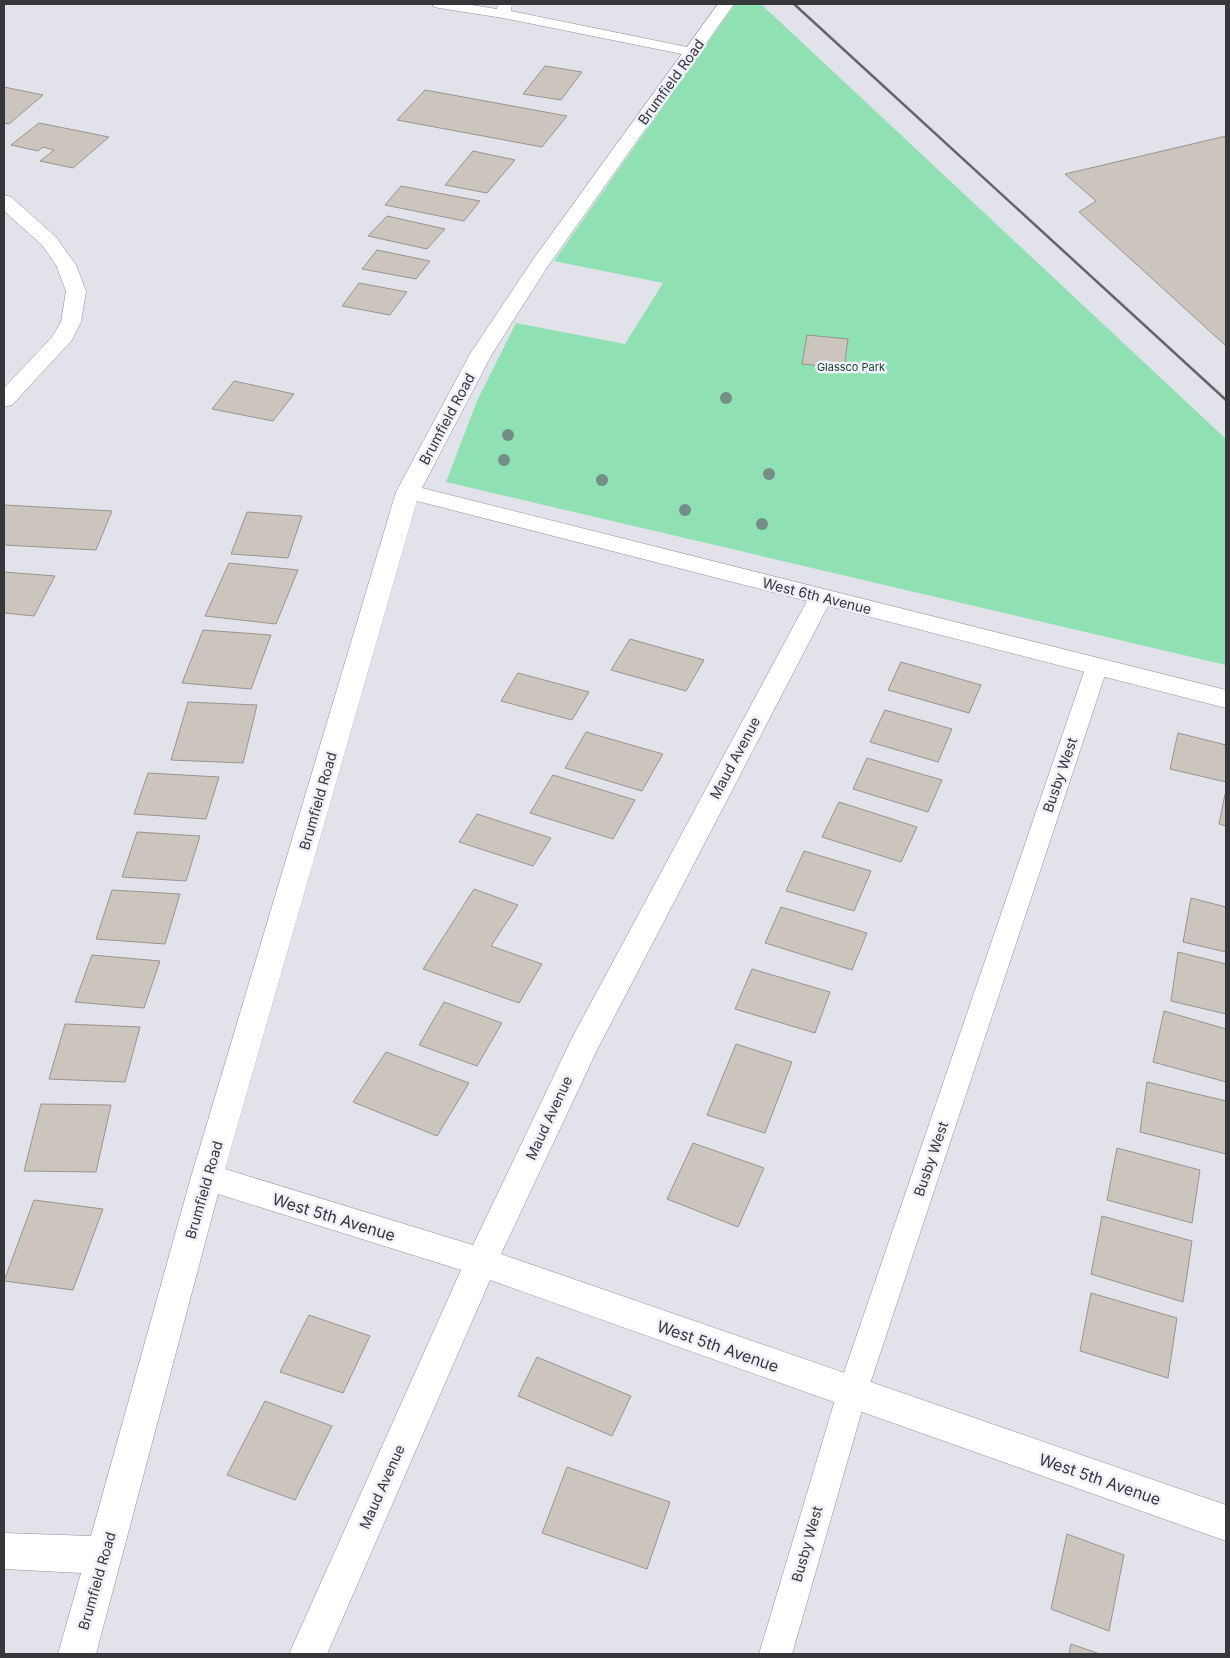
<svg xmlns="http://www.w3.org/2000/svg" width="1230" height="1658" font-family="Inter,sans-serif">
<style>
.green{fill:#8fe0b3}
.building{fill:#cbc5be;stroke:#99948d}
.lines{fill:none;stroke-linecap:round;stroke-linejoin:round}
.service-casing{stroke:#8e8f97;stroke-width:1}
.minor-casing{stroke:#8e8f97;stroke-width:1}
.service{fill:#fff;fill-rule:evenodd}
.minor{fill:#fff;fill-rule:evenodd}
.rail{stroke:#646569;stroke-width:2.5}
.tree{fill:#748d85}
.labels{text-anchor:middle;stroke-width:5;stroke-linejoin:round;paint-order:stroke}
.far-park-label{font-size:11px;fill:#1a4731;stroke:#eff0f8}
.street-label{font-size:14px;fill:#36373a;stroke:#eff0f8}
.near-street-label{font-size:16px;fill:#36373a;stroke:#eff0f8}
</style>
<rect width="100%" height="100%" fill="#e2e2eb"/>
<path class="green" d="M735,4h26l465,435v226l-780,-183 31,-81 39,-78 109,21 38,-61 -109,-22z"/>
<path class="building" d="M545,66l37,6 -21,28 -38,-6z
M4,87l39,8 -34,29 -5,-1z
M425,90l142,26 -25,31 -145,-27z
M39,123l70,14 -36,31 -33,-7 14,-11 -11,-3 -5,4 -27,-6z
M1226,136v210l-147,-134 17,-11 -31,-27z
M473,151l42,9 -28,33 -42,-8z
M401,186l79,15 -16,20 -79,-16z
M387,216l58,13 -18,20 -59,-13z
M377,250l53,11 -14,18 -54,-10z
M359,283l48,9 -17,23 -48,-9z
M807,335l41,4 -4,29 -42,-4z
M234,381l60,13 -21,27 -61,-12z
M4,505l108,6 -16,39 -92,-5z
M247,512l55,4 -14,42 -57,-4z
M229,563l69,7 -22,54 -71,-8z
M4,572l51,4 -21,40 -30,-3z
M203,630l68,5 -20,54 -69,-6z
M630,639l74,21 -18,31 -75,-21z
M901,662l80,23 -12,28 -81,-23z
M518,673l71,19 -17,28 -71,-19z
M188,702l69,3 -14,58 -72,-3z
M885,710l67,19 -14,33 -68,-20z
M586,732l77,22 -21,37 -77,-23z
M1178,733l48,12v37l-56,-13z
M867,758l75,22 -14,32 -75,-23z
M148,773l71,4 -13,42 -72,-5z
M553,775l82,25 -22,39 -83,-26z
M1225,794h1v32l-7,-2z
M839,802l78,25 -16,35 -79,-25z
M477,814l74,24 -18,28 -74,-24z
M137,832l63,4 -14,45 -64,-4z
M804,851l67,20 -17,40 -68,-20z
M474,889l44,16 -27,41 51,18 -23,39 -96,-34z
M112,890l68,4 -15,50 -69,-5z
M1191,898l35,9v45l-43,-10z
M781,907l86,26 -15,37 -87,-27z
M1178,952l48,12v50l-55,-13z
M92,955l68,6 -16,47 -69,-6z
M752,969l78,23 -15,41 -80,-24z
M444,1002l58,21 -25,43 -58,-21z
M1164,1011l62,18v53l-73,-20z
M65,1024l75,3 -15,55 -76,-3z
M736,1044l56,18 -27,71 -58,-18z
M386,1052l83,31 -32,53 -84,-34z
M1147,1082l79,19v53l-86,-22z
M41,1104l70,1 -15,67 -72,-1z
M693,1143l71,25 -26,59 -71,-28z
M1117,1148l83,22 -8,53 -85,-23z
M34,1200l69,9 -30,81 -69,-9z
M1102,1216l90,25 -9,61 -92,-28z
M1091,1293l86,25 -9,60 -88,-27z
M309,1315l61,21 -27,57 -63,-21z
M537,1357l94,39 -19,40 -94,-40z
M265,1401l67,25 -37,74 -68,-25z
M567,1467l103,35 -23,67 -105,-36z
M1067,1534l57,21 -15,76 -58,-22z
M1071,1644l29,10h-31z"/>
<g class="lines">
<defs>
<path id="service" d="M432,4h33l32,5 1,-5h14l-1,7 181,37 5,1 2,3 -2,3 -5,1 -189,-38 -64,-10 -5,-1z
M1097,658l8,3 3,5 -241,727 -75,261h-33l78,-261 249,-727 3,-5z"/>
<path id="minor" d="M718,4h16l-186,262 -56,88 -70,134 804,202v18l-398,-102 -231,444 -96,204 725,251v36l-736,-261 -163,374h-38l172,-384 -243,-76 -122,460h-38l23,-81 -77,-4v-36l87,3 100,-359 205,-685 74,-138 62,-93zM417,501l390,100 -235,437 -99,207 -248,-76z
M4,195l7,2 45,40 20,28 10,26 -5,31 -9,18 -60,65 -8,2v-19l48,-51 9,-15 5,-31 -10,-26 -14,-20 -38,-34z"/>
</defs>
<use href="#service" class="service-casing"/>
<use href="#minor" class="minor-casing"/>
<use href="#service" class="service"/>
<use href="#minor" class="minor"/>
<path class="rail" d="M794,4l432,396"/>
</g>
<g class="tree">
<circle cx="726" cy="398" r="6"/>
<circle cx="508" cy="435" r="6"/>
<circle cx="504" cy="460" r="6"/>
<circle cx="769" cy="474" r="6"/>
<circle cx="602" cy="480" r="6"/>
<circle cx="685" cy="510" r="6"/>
<circle cx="762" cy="524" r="6"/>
</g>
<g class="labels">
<g class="far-park-label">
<text x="851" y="371">Glassco Park</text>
</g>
<g class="street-label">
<text transform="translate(671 82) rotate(-54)" y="5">Brumfield Road</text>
<text transform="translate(447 419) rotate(-62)" y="5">Brumfield Road</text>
<text transform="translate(817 596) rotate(14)" y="5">West 6th Avenue</text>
<text transform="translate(735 758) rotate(-62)" y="5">Maud Avenue</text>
<text transform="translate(1060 775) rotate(-71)" y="5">Busby West</text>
<text transform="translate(318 801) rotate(-74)" y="5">Brumfield Road</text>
<text transform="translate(549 1118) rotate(-65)" y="5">Maud Avenue</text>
<text transform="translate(931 1159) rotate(-71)" y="5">Busby West</text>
<text transform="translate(204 1190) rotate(-74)" y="5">Brumfield Road</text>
<text transform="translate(382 1487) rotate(-66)" y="5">Maud Avenue</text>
<text transform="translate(807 1544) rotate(-74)" y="5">Busby West</text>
<text transform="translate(97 1581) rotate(-74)" y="5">Brumfield Road</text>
</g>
<g class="near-street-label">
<text transform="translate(334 1217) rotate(17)" y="6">West 5th Avenue</text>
<text transform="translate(718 1346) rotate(19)" y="6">West 5th Avenue</text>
<text transform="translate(1100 1479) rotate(19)" y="6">West 5th Avenue</text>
</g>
</g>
<rect width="1230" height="1658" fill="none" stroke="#36373a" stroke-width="10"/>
</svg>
